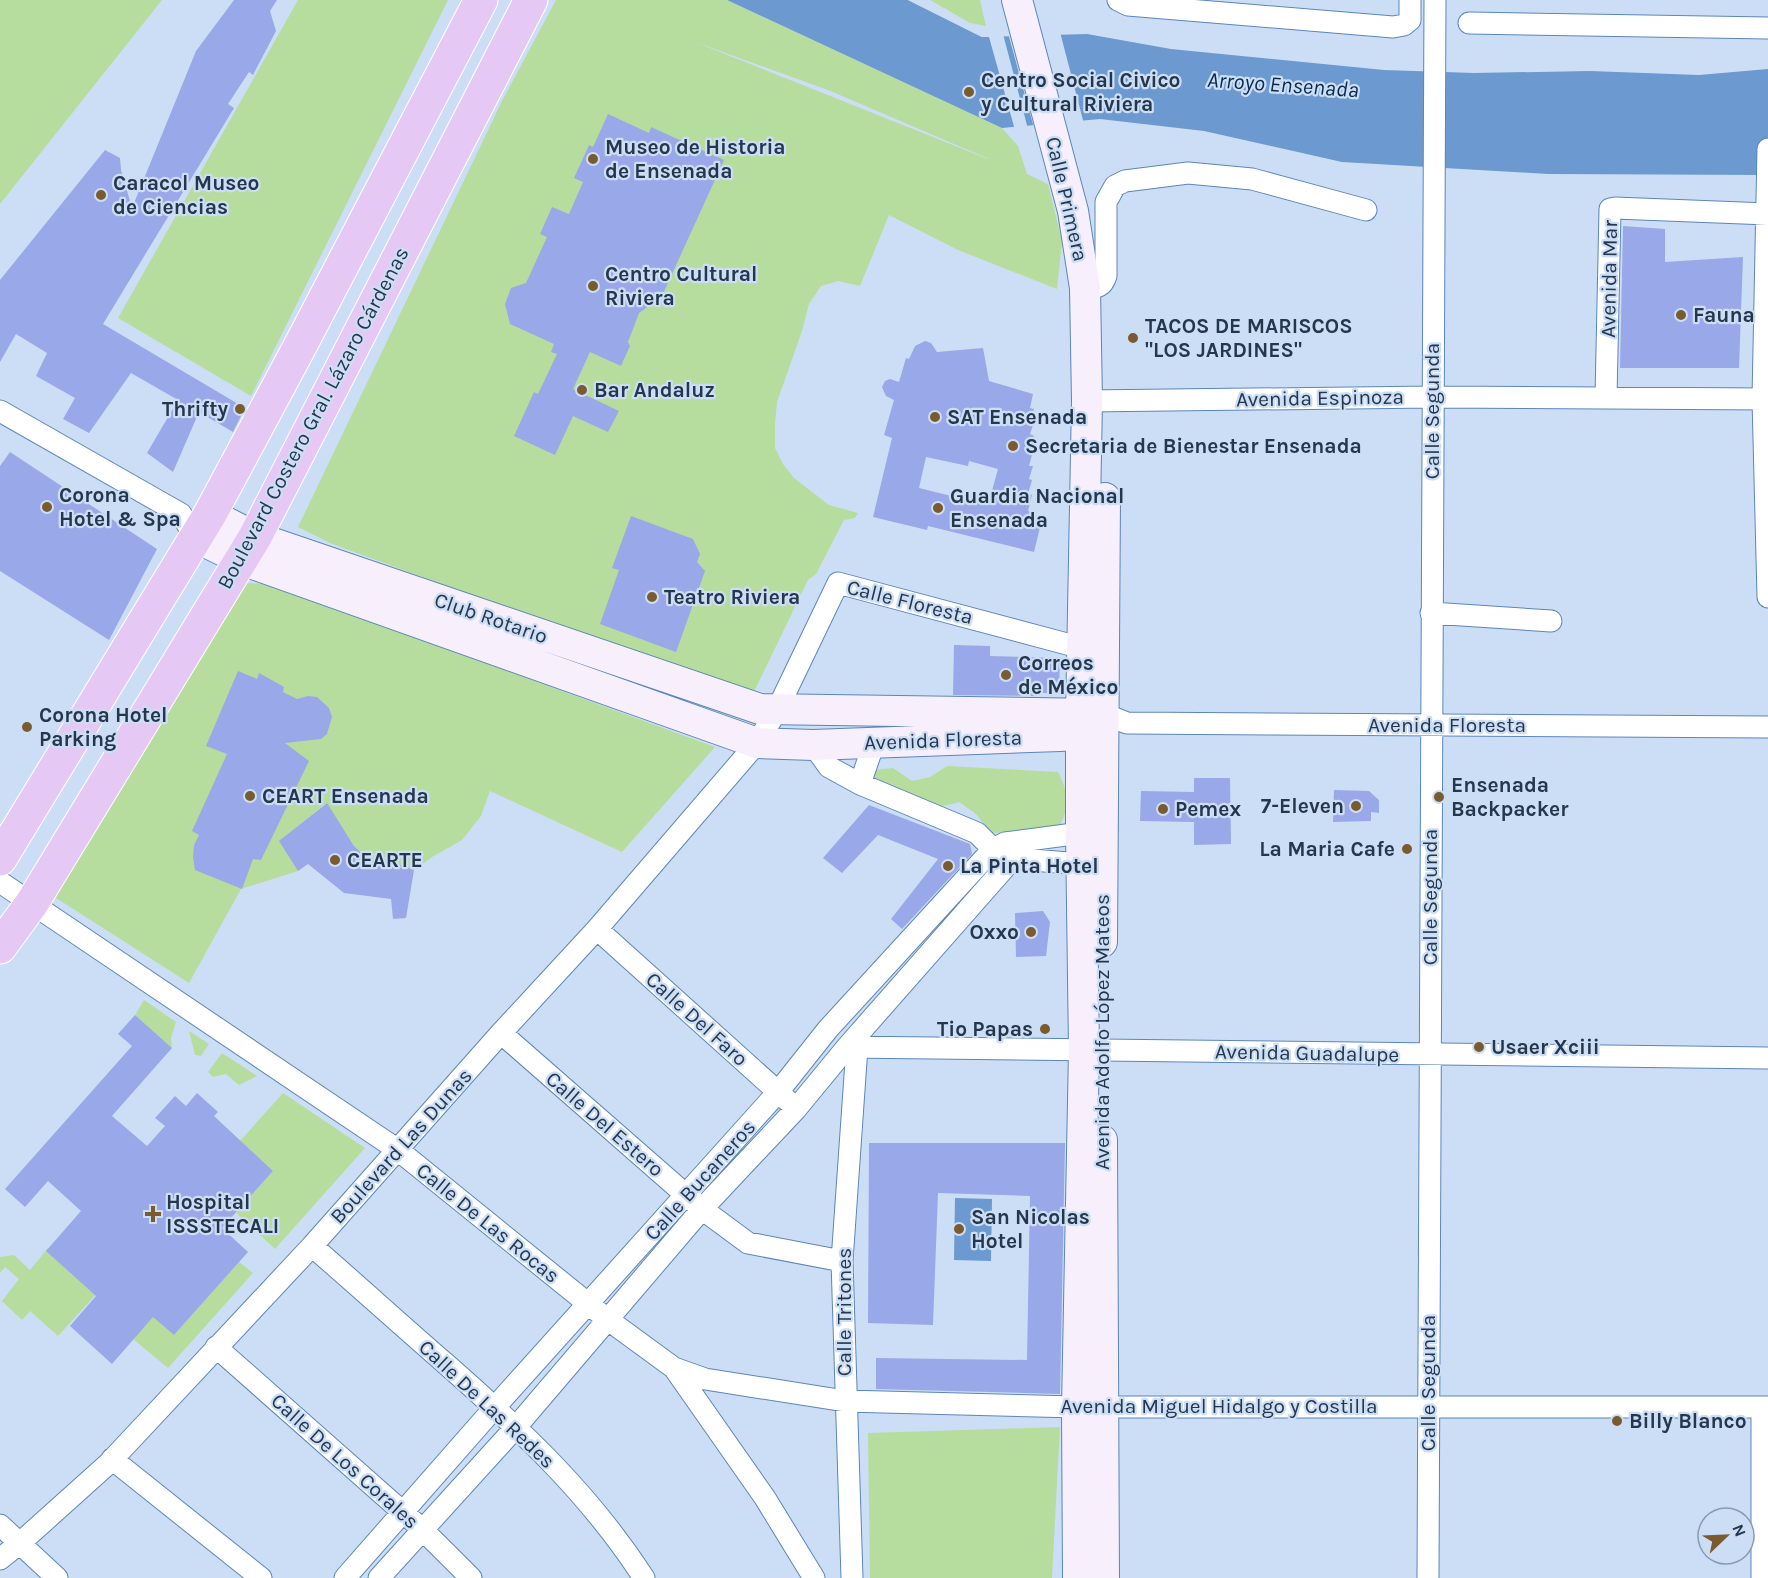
<svg xmlns="http://www.w3.org/2000/svg" width="1768" height="1578" font-family="Karla,sans-serif">
<style>
.green{fill:#b6dd9e;fill-rule:evenodd}
.water{fill:#6c99cf}
.pier{fill:#ccdef5}
.building{fill:#99a8e8;fill-rule:evenodd}
.lines{fill:none;stroke-linecap:round;stroke-linejoin:round}
.street-casing{stroke:#5b86ba;stroke-width:23}
.secondary-casing{stroke:#5b86ba;stroke-width:32}
.highway-casing{stroke:#fff;stroke-width:35}
.street{stroke:#fff;stroke-width:21}
.secondary{stroke:#f7effc;stroke-width:30}
.highway{stroke:#e5c9f4;stroke-width:33}
.poi-dot{fill:#7a5b30;stroke:#ccdef5;stroke-width:2}
.labels{text-anchor:middle;stroke-width:4.5;stroke-linejoin:round;paint-order:stroke}
.poi-label{font-size:21px;font-weight:bold;fill:#25374d;stroke:#ccdef5;text-anchor:start}
.street-label{font-size:21px;fill:#25374d;stroke:#ccdef5}
.water-label{font-size:22px;font-style:italic;fill:#0a2a4d;stroke:#ccdef5}
</style>
<rect width="100%" height="100%" fill="#ccdef5"/>
<path class="green" d="M0,0h162l-162,204z
M298,0h150l-197,396 -133,-78z
M556,0h171l275,128 16,18 9,28 21,10 14,57 -5,48 -99,-39 -69,-35 -29,71 -22,-5 -17,5 -12,18 -7,27 -25,71 -2,22v24l8,16 11,14 35,27 29,8 -3,5 -11,2 -28,54 -8,6 -57,118 -421,-155 -32,-16 204,-426zM695,42l133,48 161,69h-1z
M930,0h50l6,26 -16,-3z
M246,583l24,1 445,163 -93,105 -132,-61 -9,25 -19,24 -30,17 -18,13 -19,-7 -28,-5 -13,-12 -28,-43 -34,28 -11,11 17,29 -57,18 -52,94 -136,-87z
M947,766l111,6c13,27 11,32 0,60l-67,1 -15,-19 -17,-12 -23,6 -65,-26 3,-12 19,-2 19,13 18,-4z
M144,1000l32,22 -5,16 1,10 -37,-33z
M189,1031l20,13 -8,12 -6,-1z
M222,1053l35,23 -18,9 -13,-11 -13,3 -5,-5z
M283,1093l82,55 -90,101 -39,-36 37,-42 -33,-30z
M48,1248l39,40 48,-36 -77,84 -28,-25 -8,9 -20,-19 17,-22 -14,-12 -5,6v-16l14,-2 16,15z
M239,1262l14,11 -85,95 -35,-29 6,-35 35,31z
M1060,1427l-8,151h-182l-2,-145z"/>
<path class="water" d="M727,0h181l74,37 105,-3 84,15 213,21 90,3 116,-2 109,4 69,-6v106l-220,-1 -206,-12 -138,-31 -104,-12 -98,9z
M955,1198l37,1 -1,62 -37,-1z"/>
<path class="pier" d="M908,0h7l67,34h21l25,95 -13,1 -26,-93h-7z
M1060,32l24,92 -50,4 -26,-95z"/>
<path class="building" d="M234,0h43l-7,11 6,20 -23,44 -4,-3 -21,32 6,4 -131,216 142,84 -12,24 -34,-20 -26,60 -26,-19 31,-53 -47,-27 -42,60 -26,-14 12,-21 -39,-22 11,-23 -31,-19 -16,28v-82l105,-130 15,8 1,12 11,38 64,-157z
M608,114l41,19 2,-6 73,33 -62,136 -23,17 -11,29 2,4 -9,20 -31,-14 -17,37 46,22 -11,21 -35,-16 -18,39 -41,-19 20,-44 4,2 19,-40 -6,-2 3,-8 -44,-20 -5,-20 6,-16 15,-5 21,-46 -7,-3 12,-27 17,7 14,-32 -9,-4 15,-33 4,2z
M1623,226l42,3v33l78,-5 -4,111h-119z
M925,341l6,2 6,9 46,-4 6,33 44,13 -3,14 4,1 -4,12 4,1 -4,12 4,2 -4,14 3,1 -4,15h4l-4,13 3,1 -4,14 4,1 -4,16 7,1 -1,5 8,2 -8,33 -106,-26 -1,4 -54,-13 19,-79 -8,-3 10,-35 -8,-4 -4,-9 3,-6 5,-2 9,3 7,-24 3,1 6,-13zM926,457l42,9 1,-5 29,8 -10,36 -69,-17z
M10,452l147,97 -48,91 -109,-69v-105z
M631,516l62,23 7,15 -3,8 8,9 -29,81 -76,-28 19,-54 -7,-2z
M954,645l36,1v10l70,2 -1,35h-21v3l-85,-1z
M238,671l19,8 2,-6 25,14 -1,5 14,7 11,-3 9,1 12,11 3,9 -5,17 -6,5 -36,4 24,18 -48,99 -8,-1 -11,30 -47,-19 -2,-13 1,-12 5,-10 -7,-4 35,-77 -21,-8z
M1194,778h36l1,66 -37,1v-23l-54,-1 1,-30 53,1z
M1334,790l35,1 10,9v13l-8,-1v9l-38,1z
M327,803l27,43 13,12 28,5 19,7 -8,48 -13,1 -2,-20 -47,-6 -36,-29 -10,7 -19,-30z
M869,805l101,39 2,10 -70,75 -11,-10 47,-60 -60,-24 -36,38 -19,-15z
M1043,911l7,11 -4,34 -30,1 -1,-44z
M135,1015l37,33 -60,68 35,30 18,-20 -10,-8 20,-22 11,10 11,-13 21,19 -4,4 59,55 -51,57 26,24 -74,83 -21,-18 -41,47 -42,-38 26,-30 -50,-45 35,-40 -33,-30 -23,26 -20,-18 127,-143 -14,-12z
M869,1143h196l-5,251 -184,-5v-31l151,2 3,-164 -92,-3 -5,132 -65,-2z"/>
<g class="lines">
<defs>
<path id="street" d="M1118,0l10,5 265,22 11,-2 6,-5v-20
M1469,23l299,5
M1768,149l-5,250 5,198
M1085,288c12,-1 17,0 21,-12v-74l9,-16 10,-5 63,-8 64,6 114,31
M1606,398l4,-189 5,-1 153,6
M1087,401l345,-4 336,2
M0,411l181,103 14,23
M1431,613l120,8
M1104,714l23,9 641,4
M813,745l16,22 31,17 117,49 16,16
M860,784l14,-41
M0,882l398,268 209,169 67,49 91,130 49,80
M597,929l191,172
M501,1033l201,176 46,34 94,18
M847,1047l921,11
M312,1246c45,39 89,79 134,118 75,66 143,129 198,214
M216,1347l206,182 49,49
M674,1368l31,11 140,22 232,6h691
M112,1459l149,119
M0,1525l57,53
M0,1559l20,-16 89,-80 203,-217 189,-213 96,-104 160,-186 20,-33 61,-127 244,65
M345,1578l150,-171 283,-315 50,-63 165,-180 12,-6 76,-10
M379,1578l137,-151 186,-218 94,-100 51,-62 161,-183 12,-5 61,5
M852,1578l-10,-317 15,-214
M1428,1578l7,-1578
M1762,1578v-171"/>
<path id="secondary" d="M1017,0l56,211 12,77 2,113 -6,314v118l3,217 -7,357 1,171
M210,514l45,23 505,172 339,5
M195,537l47,23 515,183 56,2 247,-9 40,-4
M1102,942l3,-444
M1102,1140l2,438"/>
<path id="highway" d="M0,859l210,-345 88,-164 183,-350
M0,947l32,-44 223,-366 276,-537"/>
</defs>
<use href="#street" class="street-casing"/>
<use href="#secondary" class="secondary-casing"/>
<use href="#highway" class="highway-casing"/>
<use href="#street" class="street"/>
<use href="#secondary" class="secondary"/>
<use href="#highway" class="highway"/>
</g>
<g class="poi-dot">
<circle cx="969" cy="92" r="6"/>
<circle cx="593" cy="159" r="6"/>
<circle cx="101" cy="195" r="6"/>
<circle cx="593" cy="286" r="6"/>
<circle cx="1681" cy="315" r="6"/>
<circle cx="1133" cy="338" r="6"/>
<circle cx="582" cy="390" r="6"/>
<circle cx="240" cy="409" r="6"/>
<circle cx="935" cy="417" r="6"/>
<circle cx="1013" cy="446" r="6"/>
<circle cx="47" cy="507" r="6"/>
<circle cx="938" cy="508" r="6"/>
<circle cx="652" cy="597" r="6"/>
<circle cx="1006" cy="675" r="6"/>
<circle cx="27" cy="727" r="6"/>
<circle cx="250" cy="796" r="6"/>
<circle cx="1439" cy="797" r="6"/>
<circle cx="1356" cy="806" r="6"/>
<circle cx="1163" cy="809" r="6"/>
<circle cx="1407" cy="849" r="6"/>
<circle cx="335" cy="860" r="6"/>
<circle cx="948" cy="866" r="6"/>
<circle cx="1031" cy="932" r="6"/>
<circle cx="1045" cy="1029" r="6"/>
<circle cx="1479" cy="1047" r="6"/>
<path d="M150 1205h6v6h6v6h-6v6h-6v-6h-6v-6h6z"/>
<circle cx="959" cy="1229" r="6"/>
<circle cx="1617" cy="1421" r="6"/>
</g>
<g class="labels">
<g class="poi-label">
<text x="981" y="87">Centro Social Civico<tspan x="981" dy="24">y Cultural Riviera</tspan></text>
<text x="605" y="154">Museo de Historia<tspan x="605" dy="24">de Ensenada</tspan></text>
<text x="113" y="190">Caracol Museo<tspan x="113" dy="24">de Ciencias</tspan></text>
<text x="605" y="281">Centro Cultural<tspan x="605" dy="24">Riviera</tspan></text>
<text x="1693" y="322">Fauna</text>
<text x="1145" y="333">TACOS DE MARISCOS<tspan x="1145" dy="24">"LOS JARDINES"</tspan></text>
<text x="594" y="397">Bar Andaluz</text>
<text x="228" y="416" text-anchor="end">Thrifty</text>
<text x="947" y="424">SAT Ensenada</text>
<text x="1025" y="453">Secretaria de Bienestar Ensenada</text>
<text x="59" y="502">Corona<tspan x="59" dy="24">Hotel &amp; Spa</tspan></text>
<text x="950" y="503">Guardia Nacional<tspan x="950" dy="24">Ensenada</tspan></text>
<text x="664" y="604">Teatro Riviera</text>
<text x="1018" y="670">Correos<tspan x="1018" dy="24">de México</tspan></text>
<text x="39" y="722">Corona Hotel<tspan x="39" dy="24">Parking</tspan></text>
<text x="1451" y="792">Ensenada<tspan x="1451" dy="24">Backpacker</tspan></text>
<text x="262" y="803">CEART Ensenada</text>
<text x="1344" y="813" text-anchor="end">7-Eleven</text>
<text x="1175" y="816">Pemex</text>
<text x="1395" y="856" text-anchor="end">La Maria Cafe</text>
<text x="347" y="867">CEARTE</text>
<text x="960" y="873">La Pinta Hotel</text>
<text x="1019" y="939" text-anchor="end">Oxxo</text>
<text x="1033" y="1036" text-anchor="end">Tio Papas</text>
<text x="1491" y="1054">Usaer Xciii</text>
<text x="166" y="1209">Hospital<tspan x="166" dy="24">ISSSTECALI</tspan></text>
<text x="971" y="1224">San Nicolas<tspan x="971" dy="24">Hotel</tspan></text>
<text x="1629" y="1428">Billy Blanco</text>
</g>
<g class="street-label">
<text transform="translate(1067 199) rotate(77)" y="7">Calle Primera</text>
<text transform="translate(1609 279) rotate(-89)" y="7">Avenida Mar</text>
<text transform="translate(1320 398) rotate(-1)" y="7">Avenida Espinoza</text>
<text transform="translate(1432 411) rotate(-90)" y="7">Calle Segunda</text>
<text transform="translate(313 418) rotate(-62)" y="7">Boulevard Costero Gral. Lázaro Cárdenas</text>
<text transform="translate(910 602) rotate(14)" y="7">Calle Floresta</text>
<text transform="translate(491 618) rotate(19)" y="7">Club Rotario</text>
<text x="1447" y="732">Avenida Floresta</text>
<text transform="translate(943 740) rotate(-2)" y="7">Avenida Floresta</text>
<text transform="translate(1430 897) rotate(-90)" y="7">Calle Segunda</text>
<text transform="translate(697 1019) rotate(42)" y="7">Calle Del Faro</text>
<text transform="translate(1102 1032) rotate(-90)" y="7">Avenida Adolfo López Mateos</text>
<text transform="translate(1307 1053) rotate(1)" y="7">Avenida Guadalupe</text>
<text transform="translate(605 1124) rotate(41)" y="7">Calle Del Estero</text>
<text transform="translate(401 1146) rotate(-48)" y="7">Boulevard Las Dunas</text>
<text transform="translate(700 1180) rotate(-48)" y="7">Calle Bucaneros</text>
<text transform="translate(488 1223) rotate(39)" y="7">Calle De Las Rocas</text>
<text transform="translate(844 1312) rotate(-90)" y="7">Calle Tritones</text>
<text transform="translate(1428 1383) rotate(-90)" y="7">Calle Segunda</text>
<text transform="translate(487 1404) rotate(43)" y="7">Calle De Las Redes</text>
<text x="1219" y="1413">Avenida Miguel Hidalgo y Costilla</text>
<text transform="translate(345 1461) rotate(42)" y="7">Calle De Los Corales</text>
</g>
<g class="water-label">
<text transform="translate(1283 84) rotate(4)" y="8">Arroyo Ensenada</text>
</g>
</g>
<g transform="translate(1726 1536) rotate(67)"><circle r="28" fill="#ccdef5" stroke="#899bb2" stroke-width="1.5"/>
<path d="M0-4.5L10 22L0 15L-10 22Z" fill="#7a5b30"/>
<text y="-9" font-size="16" font-weight="bold" text-anchor="middle" fill="#25374d">N</text>
</g>
</svg>
